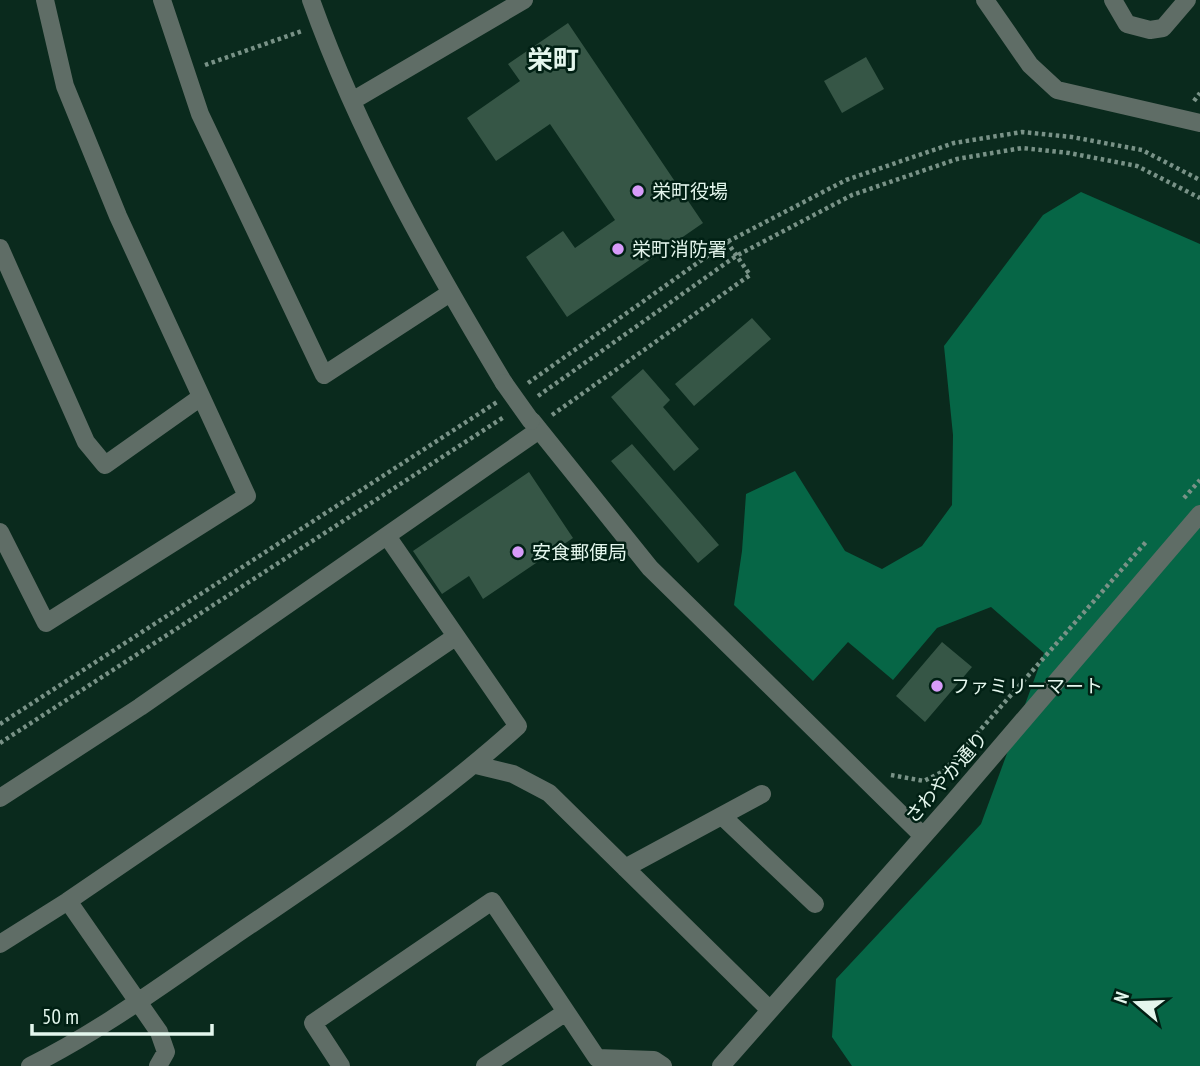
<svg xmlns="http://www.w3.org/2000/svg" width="1200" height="1066" font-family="'PT Sans Narrow','Noto Sans JP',sans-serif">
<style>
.forest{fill:#066646}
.building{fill:#365646}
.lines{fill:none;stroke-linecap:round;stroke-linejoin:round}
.path{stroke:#799287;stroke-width:4.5;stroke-dasharray:3.5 3.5;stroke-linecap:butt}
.minor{stroke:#5f6d66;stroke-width:18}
.minor-bridge{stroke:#5f6d66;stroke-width:18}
.poi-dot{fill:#d79bf9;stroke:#012014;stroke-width:2.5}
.labels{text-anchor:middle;stroke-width:5;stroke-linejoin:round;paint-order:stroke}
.poi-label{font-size:19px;fill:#e4f6ed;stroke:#012014;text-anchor:start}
.street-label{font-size:19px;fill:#e4f6ed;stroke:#012014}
.district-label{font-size:26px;font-weight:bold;fill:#e4f6ed;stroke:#012014}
</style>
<rect width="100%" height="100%" fill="#0a2a1d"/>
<path class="forest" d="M1081,192l119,52v822h-348l-20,-29 4,-58 145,-155 63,-171 -53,-46 -54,21 -44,52 -45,-38 -35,39 -79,-76 8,-54 4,-57 49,-23 50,80 37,18 40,-23 30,-41 1,-70 -9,-89 99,-131z"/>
<path class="building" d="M568,23l135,200 -136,94 -41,-60 37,-26 12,17 40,-28 -65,-96 -54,37 -29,-43 53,-37 -12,-17z
M866,57l18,32 -42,24 -18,-32z
M752,318l19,21 -77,67 -19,-22z
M643,369l27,31 -7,7 36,42 -25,22 -63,-74z
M632,444l87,101 -21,18 -87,-102z
M529,472l44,66 -90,61 -14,-23 -27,18 -29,-43z
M942,642l30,25 -47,55 -29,-26z"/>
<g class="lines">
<path class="path" d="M205,65l97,-34
M1194,101l6,-8
M528,383l199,-141 119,-62 108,-37 68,-11 50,5 70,13 58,30
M538,396l198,-140 116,-61 105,-36 65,-11 47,5 68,13 63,32
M552,415l198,-140 -23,-33
M1184,498l16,-18
M0,724l497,-322
M0,743l504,-326
M891,775l33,6 20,-10 202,-229"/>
<path class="minor" d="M162,0l38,114 124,261 126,-82
M311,0c48,135 119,260 193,383
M985,0l45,65 27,25 143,33
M1113,0l14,24 23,6 13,-2 24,-28
M352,101l172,-101
M0,248l86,194 19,23 96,-68
M532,421l118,147 273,268
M0,532l46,91 201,-127 -129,-280 -53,-130 -20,-86
M476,765l37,9 36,19 221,217
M0,798l140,-91 399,-277
M722,816l93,88
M625,868l137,-74
M68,901l91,131 7,20 -8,14
M0,944l68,-43 387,-264
M30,1066c71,-35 136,-84 201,-128 98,-67 199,-132 287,-212l-131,-190
M341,1066l-28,-43 179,-122 105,157 57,2 9,6
M485,1066l81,-54
M721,1066l228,-259 251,-293"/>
<path class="minor-bridge" d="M504,383l27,38"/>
</g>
<g class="poi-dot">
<circle cx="638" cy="191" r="7"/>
<circle cx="618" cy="249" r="7"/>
<circle cx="518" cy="552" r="7"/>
<circle cx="937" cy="686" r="7"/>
</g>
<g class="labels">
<g class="poi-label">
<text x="652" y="198">栄町役場</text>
<text x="632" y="256">栄町消防署</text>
<text x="532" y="559">安食郵便局</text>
<text x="951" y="693">ファミリーマート</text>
</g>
<g class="street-label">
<text transform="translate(946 777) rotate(-49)" y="7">さわやか通り</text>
</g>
<g class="district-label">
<text x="553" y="69">栄町</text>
</g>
</g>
<g transform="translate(1137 1003) rotate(289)" stroke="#012014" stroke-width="5" paint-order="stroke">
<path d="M0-5L12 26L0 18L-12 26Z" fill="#e4f6ed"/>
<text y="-10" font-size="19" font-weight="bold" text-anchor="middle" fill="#e4f6ed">N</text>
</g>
<path d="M32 1024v10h180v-10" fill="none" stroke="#e4f6ed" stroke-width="3.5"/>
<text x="42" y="1024" font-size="21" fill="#e4f6ed" stroke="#012014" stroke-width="5" paint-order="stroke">50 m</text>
</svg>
